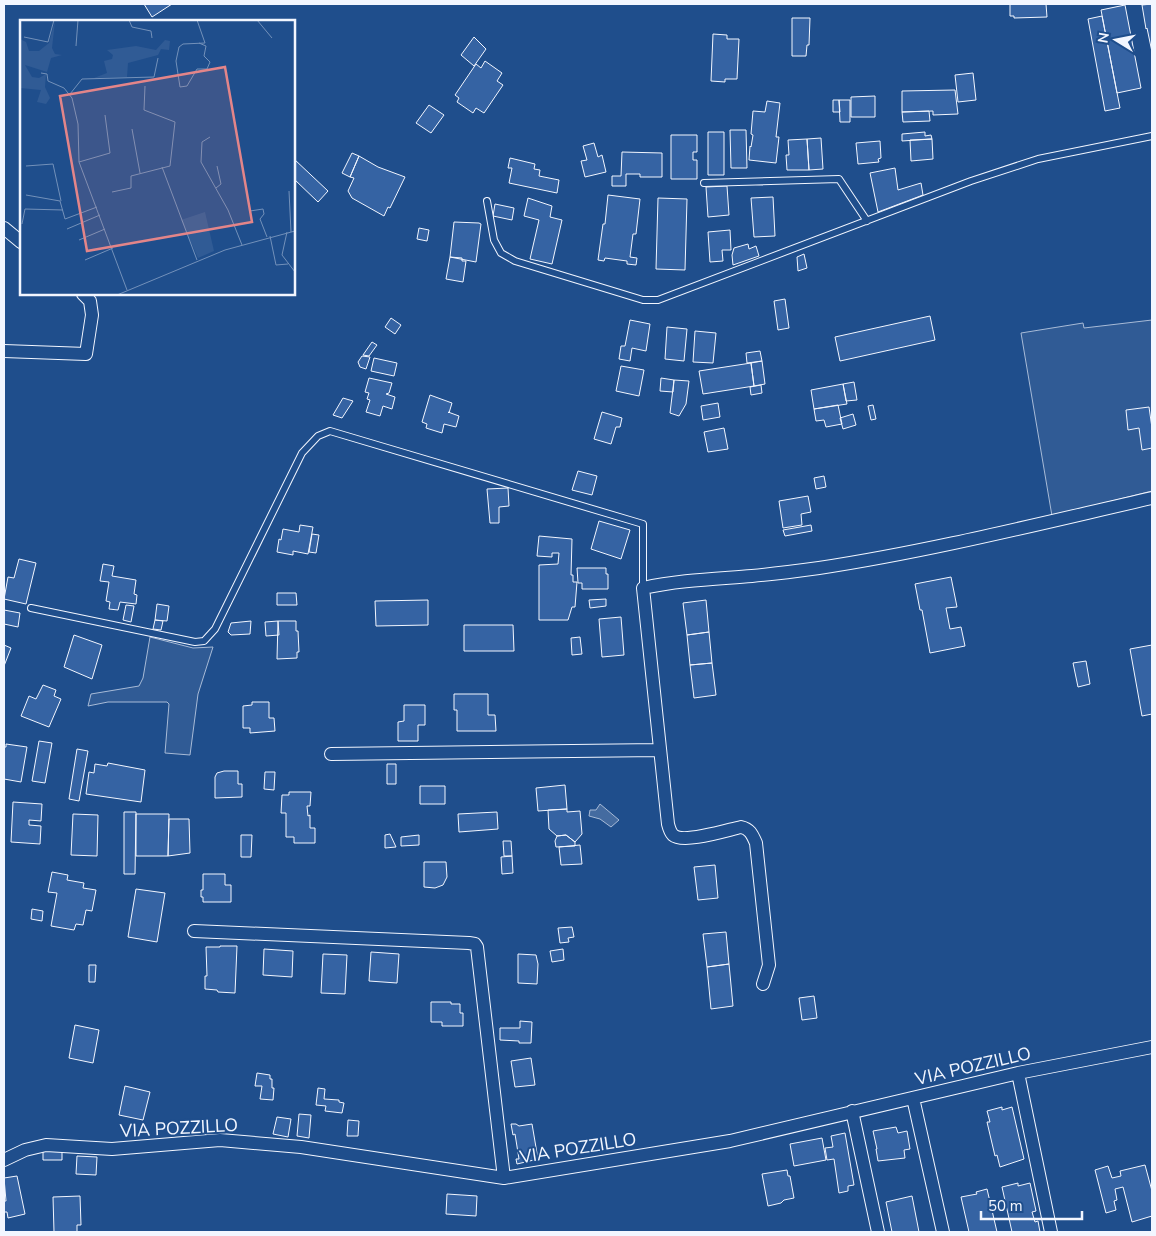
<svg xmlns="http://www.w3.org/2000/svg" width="1156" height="1236" font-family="'Nunito Sans',sans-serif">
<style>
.built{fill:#305b95;stroke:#a8bbd7}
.water{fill:#446ba0;stroke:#a8bbd7}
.building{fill:#3563a3;stroke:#f2f6ff}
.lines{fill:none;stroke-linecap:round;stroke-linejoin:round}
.service-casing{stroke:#f2f6ff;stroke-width:8}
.minor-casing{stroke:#f2f6ff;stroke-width:14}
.service{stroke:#1f4e8c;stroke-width:6}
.minor{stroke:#1f4e8c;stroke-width:12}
.labels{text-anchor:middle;stroke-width:4;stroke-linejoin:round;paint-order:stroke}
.street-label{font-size:18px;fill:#f2f6ff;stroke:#1f4e8c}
.inset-road{fill:none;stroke:#7391ba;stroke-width:1}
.view{fill:#e38589;fill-opacity:0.15;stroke:#e38589;stroke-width:2.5}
.inset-edge{fill:none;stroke:#f2f6ff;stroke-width:2.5}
</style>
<rect width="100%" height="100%" fill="#1f4e8c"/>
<path class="built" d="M1152,320v171l-100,25 -31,-183 62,-10 1,5z
M150,637l43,11 20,-1 -15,47 -8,61 -25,-2 4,-49 -2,-2h-59l-20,4 3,-12 48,-8 4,-8z"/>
<path class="water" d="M600,804l19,16 -8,7 -11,-8 -11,-3 1,-6h6z"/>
<path class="building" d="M144,4h28l-20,13z
M1010,4h36l1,13 -33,1v-2h-4z
M1152,4v48l-5,-24 -1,1 -4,-24z
M1125,5l16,83 -24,5 -16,-83z
M1102,16l18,92 -15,3 -17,-92z
M792,18h18l-1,27h-2l-1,11h-14z
M713,34l14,1v4h12l-2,40h-12v3l-14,-1z
M474,37l12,12 -12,17 -13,-11z
M485,61l17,12 -5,8 6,4 -19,28 -8,-5 -3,5 -16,-11 2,-4 -4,-3 21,-31 5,4z
M973,73l3,27 -18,2 -3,-27z
M955,90l3,24 -25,1v-4l-31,1v-21z
M875,96v21h-24v-20z
M833,100h6l1,12h-7z
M839,100h11v22h-10z
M767,101l13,2 -4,34h3l-3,26 -27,-3 1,-14 1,1 2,-12 -2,-1 2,-23 12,1z
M429,105l15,10 -13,18 -15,-10z
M929,111l1,10 -27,1 -1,-10z
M730,130h16l1,38h-16z
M708,132h16v43h-16z
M925,132v4l6,-1 1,4 -30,2v-7z
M671,135h26v17h-4v8h4v19h-26z
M821,138l2,31 -14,1 -2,-31z
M807,139l2,31h-22l-1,-15h3l-1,-15z
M932,139l1,20 -22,2 -1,-21z
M880,141l1,17 -3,1 1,3 -21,2 -2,-21z
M594,143l4,14 4,-2 4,17 -21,5 -4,-16 6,-1 -4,-14z
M622,152l40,1v24h-22v-3h-14v12h-14v-10h9z
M352,153l7,3 -9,21 -8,-4z
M359,156l19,11 27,10 -15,31 -2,-1 -4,9 -32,-18 -4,-7 6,-13 -4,-1z
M510,158l25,6 -1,5 6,1 -1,6 20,4 -2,13 -48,-10 3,-15h-4z
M294,159l34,32 -10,11 -24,-23z
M895,168l3,22 23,-7 2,12 -45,17 -8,-39z
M727,186l2,29 -21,2 -2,-30z
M608,195l32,4 -4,35h-3l-3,23 7,1 -1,7 -9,-1v-3l-22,-3 -1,3 -6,-1 5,-36h2z
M773,197l2,39 -21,1 -3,-39z
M528,198l24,8 -2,11 12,3 -10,44 -22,-5 9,-39 -15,-4z
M658,198l29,1 -2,71 -29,-1z
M495,204l19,4 -2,12 -19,-4z
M454,222l25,1 2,1 -5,38 -26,-5z
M419,228l10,2 -2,11 -10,-2z
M730,230l1,20h-9l1,11 -13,1 -2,-30z
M748,244l1,5 7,-3 3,10 -26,9 -1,-10 2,-7z
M804,254l3,14 -9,3 -1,-14z
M450,257l12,1v3h4l-3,21 -17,-3z
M785,299l4,29 -11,2 -4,-29z
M930,316l5,24 -95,21 -5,-24z
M391,318l10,7 -6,9 -10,-7z
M630,320l20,4 -4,27 -14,-3 -2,13 -11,-2 2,-13h4z
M667,327l20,2 -3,32 -19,-2z
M695,331l21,2 -3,30 -20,-1z
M372,342l5,3 -8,11 -6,-1z
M760,351l2,10 -15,2 -1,-10z
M362,356l8,1 -4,12 -6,-2 -2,-5z
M374,358l23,5 -3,13 -23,-5z
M762,361l3,23 -11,2 -3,-23z
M751,363l3,23 -51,8 -4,-23z
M621,366l23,4 -5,26 -23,-5z
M369,378l23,5 -3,10 -3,1 9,3 -3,12 -9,-3 -3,10 -14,-4 4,-12 -3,-1 2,-6 -4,-1z
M661,378l13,2 -1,12 -13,-1z
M674,380l15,1 -3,23 -7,12 -9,-3z
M854,382l3,18 -11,1 -3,-17z
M843,384l4,20 -33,5 -3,-19z
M761,385l1,8 -11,2 -1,-8z
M430,395l22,8 -3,10 -1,-1 11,4 -3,11 -12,-3 -2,9 -16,-5 1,-4 -5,-2z
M343,398l10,3 -11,17 -9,-3z
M718,403l2,14 -17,3 -2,-14z
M838,405l4,19 -16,3 -2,-7 -8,1 -2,-12z
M873,405l3,14 -5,1 -3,-14z
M1149,407l3,21v20l-10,2 -3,-22 -11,2 -2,-20z
M602,412l20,6 -2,9h-4l-5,17 -17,-5z
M853,414l3,11 -13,4 -3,-11z
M724,428l4,21 -20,3 -4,-20z
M578,471l19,5 -5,19 -20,-5z
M824,476l2,11 -10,2 -2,-11z
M508,488l1,18 -10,1v16h-9l-3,-34z
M808,496l3,16 -10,2 1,11 -19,3 -4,-27z
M599,521l31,9 -9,29 -30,-10z
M300,525l13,2 -5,27 -15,-3v4l-16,-3 2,-13 2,1 2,-11 16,3z
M811,525l1,6 -27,5 -2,-6z
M312,534l7,1 -3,18 -7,-1z
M539,536l33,3 -1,36h2v7h4l-2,25h-3l-4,13h-29v-55l19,-1 1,-11h-7v4l-15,-1z
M19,559l17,4 -10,41 -22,-5 4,-22 6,1z
M103,564l11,2 -2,10 24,4 -2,14 3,1 -1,9 -16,-2 -2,8 -9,-1 1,-7 -4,-1 3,-19 -9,-1z
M577,568h29v6h2v15h-26v-6h-4z
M951,577l6,30 -11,1 4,21 11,-2 4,19 -35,7 -8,-43h-2l-5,-26z
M277,593h19l1,12h-20z
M606,599v7l-16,2 -1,-8z
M428,600v25l-52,1 -1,-25z
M706,600l3,32 -22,3 -4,-32z
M157,604l12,2 -2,15 -12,-1z
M126,605l8,1 -3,16 -8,-2z
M4,610l16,3 -2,14 -14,-3z
M621,617l3,38 -22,2 -3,-38z
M155,620l8,1 -2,9 -8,-1z
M251,621l-1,13 -19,1 -3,-3 3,-9z
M278,621h18v10h2l1,21h-2v6l-20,1z
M278,621l1,14 -13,1 -1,-14z
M464,625h49l1,26h-50z
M709,632l3,31 -22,2 -3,-30z
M74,635l28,10 -10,34 -28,-12z
M580,637l2,17 -10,1 -1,-17z
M4,645l7,3 -7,18z
M1152,645v69l-10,2 -12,-67z
M1086,661l4,23 -12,3 -5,-24z
M712,663l4,32 -22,3 -4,-33z
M43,685l13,5 -2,6 7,3 -12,28 -28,-11 8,-20 7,3z
M454,694h34v21h7l1,16h-39v-21h-3z
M252,702h17v16h5l1,13 -25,2v-5h-7v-22l9,-1z
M404,705h21v20h-7v16h-20v-19l6,-1z
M39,741l13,2 -7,40 -13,-2z
M6,744l21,3 -6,35 -17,-3v-32h2z
M77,749l11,2 -9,50 -10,-2z
M108,763l37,7 -4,32 -55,-8 3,-22 5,1 1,-9 12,2z
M387,764h9v20h-9z
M224,771h14v13h4v13l-27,1v-21l2,-4z
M265,772h10l-1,18 -10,-1z
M565,785l2,24 -29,2 -2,-23z
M420,786h25v18h-25z
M289,792h22l-1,14h-3l1,10 2,-1v13h5v15h-21v-6h-8v-24h-5l1,-18h7z
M13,802l29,2 -1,17 -12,-1v5l12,1 -1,18 -29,-2z
M567,809v3l13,-1 2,23 -7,8 -9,-7 -9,1 -8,-7 -1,-19z
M124,812h12l-1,62h-11z
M497,812l1,17 -39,3 -1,-18z
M73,814l25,1 -1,41 -26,-1z
M136,814h33l-1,42h-32z
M169,819h20l1,34 -22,3z
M390,834l6,13 -11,1v-13z
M241,835h11l-1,22h-10z
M419,835v10l-18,1v-9z
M566,835l9,7v4l-19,1 -1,-6 2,-5z
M503,841h8l1,15h-8z
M580,845l2,19 -21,1 -2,-18z
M512,856l1,17 -11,1 -1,-17z
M424,862h22l1,15 -4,8 -8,3 -11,-1z
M715,865l3,33 -20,2 -4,-33z
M52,872l16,3 -1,5 17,3 -1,5 13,2 -4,21 -6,-1 -3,15 -7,-1 -2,6 -23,-4 6,-33 -9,-1z
M203,874h22v11h6v17h-28v-5h-2v-7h2z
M136,889l29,4 -8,49 -29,-5z
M32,909l11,2 -1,10 -11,-2z
M572,927l2,10 -6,1 1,4 -9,1 -2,-15z
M726,932l3,32 -22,3 -4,-33z
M220,946h17l-2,47 -17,-1 -1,-2 -12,-1v-13h2l-1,-29h14z
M264,949l29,2 -1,26 -29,-2z
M563,949l1,11 -12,2 -2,-11z
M371,952l28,2 -2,29 -28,-2z
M323,954l24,1 -2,39 -24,-1z
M518,954l18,1 2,9 -1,20 -19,-1z
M729,964l4,42 -22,3 -4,-42z
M89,965h7l-1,17h-6z
M814,996l3,22 -15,2 -3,-22z
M431,1002h20v2h9v9h3v13h-21v-4h-11z
M520,1021l12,1 -1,21h-12v-2l-19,-1v-12h20z
M75,1025l24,5 -6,33 -24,-5z
M531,1058l4,27 -20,2 -4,-26z
M257,1073l13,2v4h2v9h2l-1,12 -13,-1 2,-13h-7z
M125,1086l25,6 -7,28 -24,-5z
M318,1088l7,1 -1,10 15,1v2l5,1 -2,10 -17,-2 1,-5 -10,-1z
M1002,1107v3l10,-3 12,52 -24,8 -3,-12 -2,1 -8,-34h3l-3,-11z
M299,1114l12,1 -2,23 -12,-2z
M277,1117l14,2 -3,18 -15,-3z
M348,1120l11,1 -1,15h-11z
M511,1124h5l3,2 13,-2 6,35 -21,5 -1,-5h3l-4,-25 -2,1z
M896,1127l2,6 9,-2 3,18 -6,1 1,8 -27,3 -2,-12h1l-4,-18z
M845,1133l9,52 -6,1v5l-9,2 -5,-34 -7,1 -2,-12 8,-1 -2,-11z
M822,1138l4,22 -32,6 -4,-22z
M62,1148v12h-19v-11z
M77,1156l20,1 -1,18 -20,-1z
M1145,1165l7,26v25l-20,6 -9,-35 -8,2 2,11 -3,1 2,9 -10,3 -11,-43 13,-4 4,12 9,-2 -1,-5z
M787,1170l1,6h2l4,22 -10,2 -3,3 -13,3 -6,-32z
M17,1176l8,38 -17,4 -1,-6h-3v-11h2l-2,-23z
M1018,1183v3l12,-3 6,28 -4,1 3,10 3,-1 2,11h-28l-10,-45z
M987,1189l10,43h-28l-8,-35 16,-3 -1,-2z
M447,1194l30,2 -1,20 -30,-2z
M80,1196l1,29h-4v7h-23l-1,-35z
M912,1196l7,36h-27l-6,-30z"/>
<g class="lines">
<defs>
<path id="service" d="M704,183l135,-4 28,42
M487,201l7,39 7,13 14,8 128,39h15l313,-119 67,-22 114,-23
M31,608l164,34 9,-1 11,-12 87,-176 16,-17 12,-5 313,93v64"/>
<path id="minor" d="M4,228l17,14
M4,351l82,3 6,-39 -2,-14 -7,-7
M331,754l328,-4
M194,931l275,12 6,1 2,3 27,231
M763,984l6,-19 -13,-122c-4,-9 -6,-14 -15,-16 -14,3 -58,17 -68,8 -2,-2 -4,-7 -5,-11l-25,-236c36,-8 71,-9 109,-12 22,-2 45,-5 67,-8 112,-17 223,-45 333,-70
M1018,1073l33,159
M913,1098l30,134
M852,1111l26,121
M4,1160l21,-10 21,-5 66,4 108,-9 81,7 203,31 226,-37 288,-68 134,-26"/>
</defs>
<use href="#service" class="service-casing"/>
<use href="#minor" class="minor-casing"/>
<use href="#service" class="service"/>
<use href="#minor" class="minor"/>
</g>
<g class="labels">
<g class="street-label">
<text transform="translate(973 1066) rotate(-13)" y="6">VIA POZZILLO</text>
<text transform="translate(179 1128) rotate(-3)" y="6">VIA POZZILLO</text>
<text transform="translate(578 1148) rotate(-9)" y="6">VIA POZZILLO</text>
</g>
</g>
<g transform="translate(20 20)">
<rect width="275" height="275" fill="#1f4e8c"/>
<path d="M35,1l-3,27 3,6 7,1 -11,3 -4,14 -22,-7 7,12 7,1 7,-4 -1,13 5,11 -4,6 -9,-2 4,-12 -21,-2v-49l6,3 3,9h10l10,-8zM145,20l5,1 -1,9 -8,-1 -3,6 -30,8 -1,14 -33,1 13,-5 -3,-12 8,-2 1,-4 -6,-5 29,-4 20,4zM185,192l9,39 -16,7 -17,-38z" fill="#305b95"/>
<path class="inset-road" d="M109,0l3,7 19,4 1,7M177,0l8,23 -22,1 -4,3 -3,14 4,26 7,-1 10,-17h10l3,-7 -6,-6 2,-10 -7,-3M237,0l15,18M4,17l24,5 6,-22M56,26l2,-26M21,53l6,1 1,7 16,7 8,10 6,26 1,38 48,128M50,74l12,-15 72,-2 4,-19M112,109l8,44M190,117l-8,5 -1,20 27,48 14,35M59,142l31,-9 -5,-38M6,146l27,-2 8,37M142,147l35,93M196,168l5,-4 -4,-18M269,171l2,41M92,172l19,-4v-12l39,-10 5,-44 -31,-12 1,-24M6,175l34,6 5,18 32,-12M230,191l13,-2 1,5 -4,5 7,18M2,204l3,-15 38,1M47,209l33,-14M267,212l-5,23 13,17M250,216l6,29 12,-1M59,220l26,-11M65,240l28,-12M97,275l108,-45 70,-19"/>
<path class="view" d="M205,47l27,155 -165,29 -27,-155z"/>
<rect width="275" height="275" class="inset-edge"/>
</g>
<rect width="1156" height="1236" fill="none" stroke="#f2f6ff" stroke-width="10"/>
<g transform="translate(1116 40) rotate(280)" stroke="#1f4e8c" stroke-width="4" paint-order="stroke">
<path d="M0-4L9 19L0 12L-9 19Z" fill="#f2f6ff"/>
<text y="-8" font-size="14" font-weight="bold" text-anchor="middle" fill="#f2f6ff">N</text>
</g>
<path d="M981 1211v8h101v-8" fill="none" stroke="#f2f6ff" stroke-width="2.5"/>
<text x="988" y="1211" font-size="15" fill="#f2f6ff" stroke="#1f4e8c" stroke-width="4" paint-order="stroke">50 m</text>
</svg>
